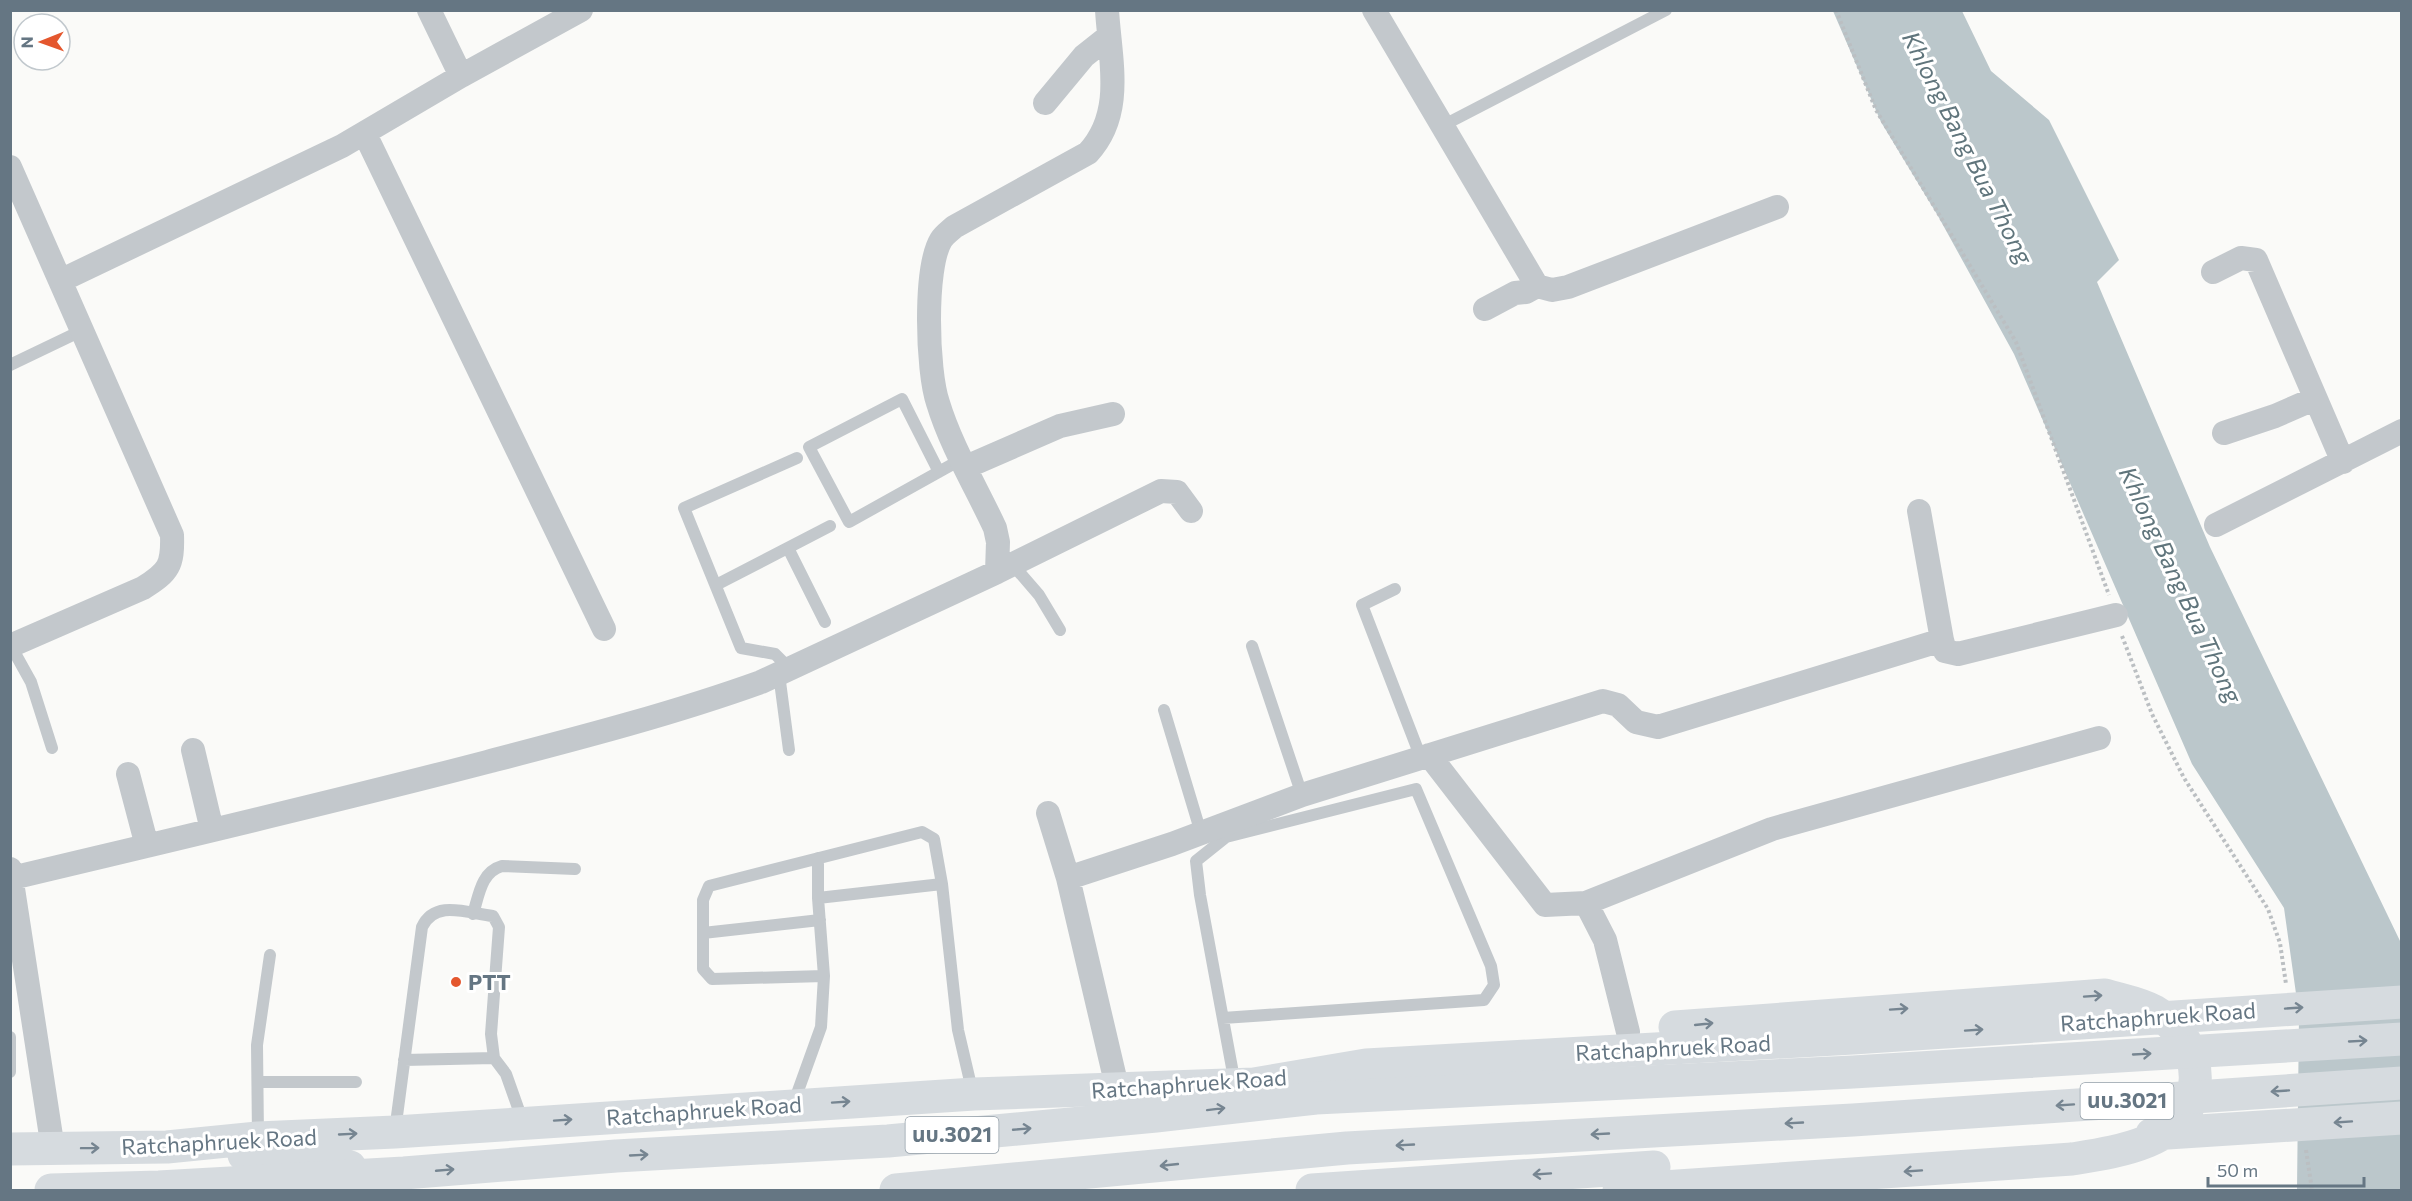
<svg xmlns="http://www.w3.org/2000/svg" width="2412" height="1201" font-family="Commissioner,'Noto Sans Thai',sans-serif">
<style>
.water{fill:#bbc7cb}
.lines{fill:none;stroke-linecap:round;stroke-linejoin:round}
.path{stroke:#bbbfc2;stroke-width:4;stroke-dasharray:3 3;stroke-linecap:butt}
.lane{stroke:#c3c8cc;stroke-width:12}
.street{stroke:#c3c8cc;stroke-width:24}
.secondary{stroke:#d6dbdf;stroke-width:33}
.primary{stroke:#d6dbdf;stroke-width:33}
.oneway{stroke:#768591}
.poi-dot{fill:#e4572e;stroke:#fff;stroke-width:2}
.labels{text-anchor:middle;stroke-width:6;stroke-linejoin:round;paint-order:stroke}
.shield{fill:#fff;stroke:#939fa8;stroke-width:1.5}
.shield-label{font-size:21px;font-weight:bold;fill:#657683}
.poi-label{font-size:22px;font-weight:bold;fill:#657683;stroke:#fff;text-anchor:start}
.street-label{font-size:22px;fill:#657683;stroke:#fff}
.water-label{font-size:24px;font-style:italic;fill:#60757c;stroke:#fff}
</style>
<rect width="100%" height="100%" fill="#fafaf8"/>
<path class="water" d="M1833,11h129l29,60 58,49 70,140 -22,22 113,265 191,396v247h-104l2,-175 -15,-107 -92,-144 -178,-410 -76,-138 -57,-94z"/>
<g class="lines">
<path class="path" d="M1836,10l40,100 140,232 93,253
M2122,636l30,78 32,64 84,131 12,34 6,41
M2306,1150l6,40"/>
<path class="lane" d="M1444,125l222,-115
M10,365l73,-35
M939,472l-37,-73 -93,48 40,75 113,-63
M788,548l37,74
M1013,565l26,30 21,35
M716,585l114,-59
M1395,589l-33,16 59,153
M11,646l20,36 21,66
M1252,646l50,149
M790,669l-15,-15 -34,-6 -57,-140 113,-50
M779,674l10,76
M1164,710l37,123
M818,858v40
M473,914c6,-19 8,-42 29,-48l73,3
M703,933l117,-13
M824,976l-112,3 -9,-10v-69l6,-14 213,-54 12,7 8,45
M1223,1018l261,-18 10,-15 -3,-19 -75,-177 -190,48 -30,24 4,34 35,189
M10,1037v35
M404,1060l90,-2
M258,1082h98
M794,1102l27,-75 3,-51 -6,-78 124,-14 16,146 15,64
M395,1131l27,-204c13,-28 45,-14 71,-11l6,11 -8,107 3,24 12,16 17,48
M258,1137l-1,-92 13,-90"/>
<path class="street" d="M429,10l32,66
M1374,10l163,276 15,4 16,-3 209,-80
M1045,103l39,-47 24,-19
M365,134l239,495
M10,167l162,368c1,30 -3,37 -29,53l-133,58
M2213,272l28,-14 15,2 87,202
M62,280l280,-134 119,-70 120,-66
M1485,309l30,-16 11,-1 11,-6
M2224,433l51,-17 39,-17
M966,467l94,-41 53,-12
M1919,511l23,129
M2216,525l186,-94
M997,572l164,-81 16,1 14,19
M193,750l19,80
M1429,755l116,150 41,-2 19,37 23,92
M128,774l19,72
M1048,813l20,65
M10,869l43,280
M12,878c159,-38 318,-75 475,-116 92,-24 185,-48 274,-80l236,-110 1,-30 -3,-14c-19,-41 -44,-82 -57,-125 -11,-32 -14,-135 3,-163 3,-5 9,-9 13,-13l134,-74c37,-40 22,-93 19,-143
M1586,903l186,-74 327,-91
M1118,1091l-50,-213 104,-34 130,-49 301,-94 15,4 18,17 22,5 284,-87 3,11 13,3 158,-39"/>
<path class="secondary" d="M2152,1134l250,-16
M10,1149l157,-2 91,-9 137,-6 579,-38 280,-10 112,-19 487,-27 549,-36
M244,1155l106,12
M1312,1190l342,-23
M1619,1190l453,-31c25,-4 52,-8 76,-18 63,-26 61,-97 6,-130 -14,-8 -33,-11 -49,-16l-430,32"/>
<path class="primary" d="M51,1190l108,-3 245,-14 212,-17 272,-15 268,-25 160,-18 537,-26 549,-33
M896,1190l451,-42 506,-28 549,-37"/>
</g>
<defs><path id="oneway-shaft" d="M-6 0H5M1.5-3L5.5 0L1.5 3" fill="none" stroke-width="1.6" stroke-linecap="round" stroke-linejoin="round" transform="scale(1.5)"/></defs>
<g class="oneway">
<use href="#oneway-shaft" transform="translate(2093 996) rotate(-4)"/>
<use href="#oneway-shaft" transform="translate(2294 1008) rotate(-4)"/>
<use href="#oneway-shaft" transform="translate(1899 1009) rotate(-4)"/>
<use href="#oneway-shaft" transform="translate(1704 1024) rotate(-6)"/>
<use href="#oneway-shaft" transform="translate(1974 1030) rotate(-4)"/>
<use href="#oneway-shaft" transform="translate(2358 1041) rotate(-3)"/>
<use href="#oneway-shaft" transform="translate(2142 1054) rotate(-3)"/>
<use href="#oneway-shaft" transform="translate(2280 1091) rotate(176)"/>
<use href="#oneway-shaft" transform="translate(841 1102) rotate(-4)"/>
<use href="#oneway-shaft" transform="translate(2065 1105) rotate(176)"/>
<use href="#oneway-shaft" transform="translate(1216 1109) rotate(-7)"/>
<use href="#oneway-shaft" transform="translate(563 1120) rotate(-4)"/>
<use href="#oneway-shaft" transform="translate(2343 1122) rotate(176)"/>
<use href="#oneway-shaft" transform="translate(1794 1123) rotate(177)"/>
<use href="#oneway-shaft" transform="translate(1022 1129) rotate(-5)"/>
<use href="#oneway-shaft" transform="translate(348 1134) rotate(-3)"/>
<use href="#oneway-shaft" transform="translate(1600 1134) rotate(177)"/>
<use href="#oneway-shaft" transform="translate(1405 1145) rotate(177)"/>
<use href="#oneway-shaft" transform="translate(90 1148) rotate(-1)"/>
<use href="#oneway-shaft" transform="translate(639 1155) rotate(-3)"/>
<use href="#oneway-shaft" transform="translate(1169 1165) rotate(174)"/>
<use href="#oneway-shaft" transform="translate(445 1170) rotate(-5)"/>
<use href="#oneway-shaft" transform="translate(1913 1171) rotate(176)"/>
<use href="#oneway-shaft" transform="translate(1542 1174) rotate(176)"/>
</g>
<circle class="poi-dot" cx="456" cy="982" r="6"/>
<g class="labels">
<g class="shield">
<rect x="2080.5" y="1083" width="93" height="36" rx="4.5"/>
<rect x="905.5" y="1117" width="93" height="36" rx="4.5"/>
</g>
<g class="shield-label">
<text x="2127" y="1108">นบ.3021</text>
<text x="952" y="1142">นบ.3021</text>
</g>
<g class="poi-label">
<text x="468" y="990">PTT</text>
</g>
<g class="street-label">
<text transform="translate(2158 1017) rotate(-4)" y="8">Ratchaphruek Road</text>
<text transform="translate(1673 1048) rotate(-3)" y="8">Ratchaphruek Road</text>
<text transform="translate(1189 1084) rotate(-4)" y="8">Ratchaphruek Road</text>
<text transform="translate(704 1111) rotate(-4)" y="8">Ratchaphruek Road</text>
<text transform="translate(219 1142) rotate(-3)" y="8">Ratchaphruek Road</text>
</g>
<g class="water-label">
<text transform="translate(1967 148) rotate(63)" y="8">Khlong Bang Bua Thong</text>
<text transform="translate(2180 585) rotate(65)" y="8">Khlong Bang Bua Thong</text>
</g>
</g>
<rect width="2412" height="1201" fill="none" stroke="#657683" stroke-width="24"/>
<g transform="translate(42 42) rotate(269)"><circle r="28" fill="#ffffff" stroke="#c1c8cd" stroke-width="1.5"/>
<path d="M0-4.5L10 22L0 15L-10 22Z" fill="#e4572e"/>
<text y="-9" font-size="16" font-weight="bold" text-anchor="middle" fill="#657683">N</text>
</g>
<path d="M2208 1177v9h156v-9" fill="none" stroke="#657683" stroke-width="3"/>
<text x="2217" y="1177" font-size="18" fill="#657683" stroke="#ffffff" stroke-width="4.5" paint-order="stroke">50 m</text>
</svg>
